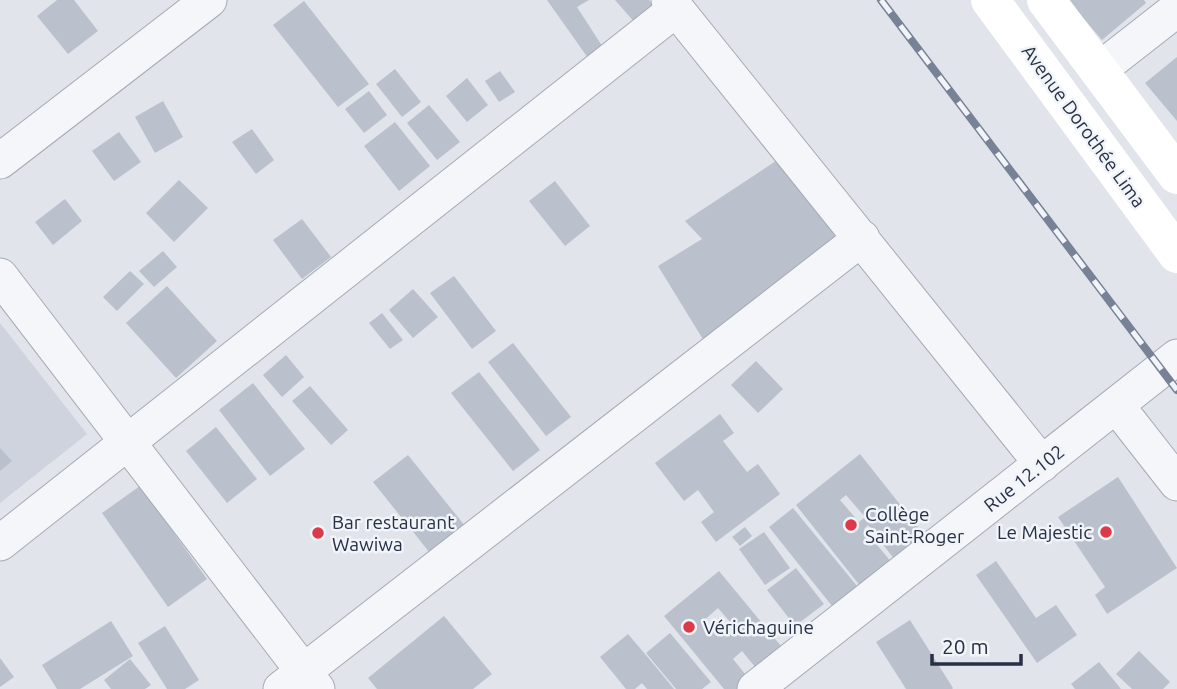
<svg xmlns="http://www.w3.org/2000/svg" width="1177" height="689" font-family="Ubuntu,sans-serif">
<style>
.built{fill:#cfd3de}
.building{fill:#bac0cc;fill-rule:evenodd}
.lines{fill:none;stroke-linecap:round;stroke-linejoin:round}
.minor-casing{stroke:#a5aab6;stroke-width:37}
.minor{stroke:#f4f6f9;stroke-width:35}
.secondary{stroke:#fff;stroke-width:38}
.rail-casing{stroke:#788297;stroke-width:8}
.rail{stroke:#f1f4f8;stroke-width:5;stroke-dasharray:16;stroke-linecap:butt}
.poi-dot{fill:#dd3948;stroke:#f1f4f8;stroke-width:2.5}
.labels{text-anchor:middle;stroke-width:5;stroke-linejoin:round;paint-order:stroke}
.street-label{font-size:19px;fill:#273045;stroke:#f1f4f8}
.poi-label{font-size:19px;fill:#273045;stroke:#f1f4f8;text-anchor:start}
</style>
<rect width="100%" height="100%" fill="#e1e4eb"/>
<path class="built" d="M0,323l87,111 -87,69z"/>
<path class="building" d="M57,0h17l24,31 -30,23 -31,-38z
M547,0h42l-12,7 29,45 -18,6z
M615,0h34l8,12 -21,12z
M1068,0h76l2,3 -44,37z
M304,1l65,83 -31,23 -65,-82z
M1177,57v64l-32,-38z
M395,69l26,33 -19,15 -26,-33z
M500,71l15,21 -16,10 -14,-21z
M467,78l21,27 -21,17 -21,-26z
M369,91l18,24 -23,18 -19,-24z
M163,101l20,36 -28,16 -20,-36z
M429,105l31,37 -23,18 -30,-37z
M395,122l35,44 -31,25 -35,-45z
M252,129l22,31 -18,14 -24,-32z
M119,132l22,30 -27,19 -22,-30z
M779,159l70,83 -137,112 -54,-88 44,-27 -17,-18z
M179,180l29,28 -34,34 -28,-29z
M555,181l35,45 -25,20 -36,-45z
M65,199l17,22 -29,24 -18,-23z
M302,219l29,38 -29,22 -29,-39z
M163,251l14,16 -23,20 -15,-16z
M130,271l14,13 -27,27 -14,-14z
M454,276l42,55 -24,18 -42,-56z
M167,286l50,55 -41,37 -50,-55z
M413,289l25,28 -25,21 -24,-28z
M382,313l21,27 -13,9 -21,-26z
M513,343l58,74 -25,19 -58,-74z
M286,355l18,22 -22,20 -19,-22z
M756,361l27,28 -25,24 -27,-28z
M479,372l61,78 -27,21 -62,-78z
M253,383l52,66 -35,27 -51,-66z
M310,386l38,44 -17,15 -39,-44z
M720,414l14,19 -11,8 24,31 11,-8 22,30 -64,48 -15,-20 13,-10 -16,-22 -14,11 -29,-38z
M216,427l41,52 -30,24 -41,-52z
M0,448l12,13 -12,10z
M860,454l65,82 -30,24 -27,-35 -4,4 28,34 -31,24 -65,-82zM846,495l19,22 -6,5 -19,-22z
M408,455l57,71 -35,27 -57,-71z
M1118,477l59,91 -70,46 -12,-19 10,-8 -47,-70z
M140,486l67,93 -39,28 -66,-94z
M793,508l64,78 -25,20 -63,-79z
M745,527l7,9 -12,10 -8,-9z
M764,532l26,36 -25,17 -26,-36z
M996,561l40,57 20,-13 21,30 -40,28 -61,-88z
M796,568l28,36 -29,22 -28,-36z
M719,571l67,81 -26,21 -18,-22 -9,8 17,21 -10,9h-16l-60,-73zM718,608l20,23 -6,5 -12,-13 -10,9 -9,-9z
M444,616l48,58 -19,15h-96l-9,-11z
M910,620l43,68 -1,1h-46l-30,-47z
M111,621l22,35 -53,33h-23l-15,-24z
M165,626l34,54 -14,9h-18l-29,-46z
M670,633l41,49 -9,7h-26l-30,-36z
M628,634l28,33 18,22h-27l-5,-6 -7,6h-9l-26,-32z
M1139,651l31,31 -7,7h-31l-16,-15z
M0,658l14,19 -14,10z
M130,659l21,26 -6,4h-34l-7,-9z
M1099,662l22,27h-46l-4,-5z"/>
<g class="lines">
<defs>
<path id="minor" d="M669,0l373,464
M1099,70l78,-61
M0,161l209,-161
M0,276l317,413
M1116,405l61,78
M0,543l676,-534
M281,689l581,-451
M755,689l422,-332"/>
</defs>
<use href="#minor" class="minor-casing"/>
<use href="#minor" class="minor"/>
<path class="secondary" d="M990,0l187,254
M1046,0l131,175"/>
<defs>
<path id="rail" d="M881,0l296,390"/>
</defs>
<use href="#rail" class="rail-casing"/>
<use href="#rail" class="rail"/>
</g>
<g class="poi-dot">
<circle cx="851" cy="525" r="7"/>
<circle cx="1106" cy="532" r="7"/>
<circle cx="318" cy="533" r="7"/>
<circle cx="689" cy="627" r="7"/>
</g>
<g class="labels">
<g class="street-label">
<text transform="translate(1084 126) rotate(54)" y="7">Avenue Dorothée Lima</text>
<text transform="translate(1024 478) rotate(-38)" y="7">Rue 12.102</text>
</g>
<g class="poi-label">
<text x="865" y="521">Collège<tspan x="865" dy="22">Saint-Roger</tspan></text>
<text x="332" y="529">Bar restaurant<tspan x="332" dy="22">Wawiwa</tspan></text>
<text x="1092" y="539" text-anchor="end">Le Majestic</text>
<text x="703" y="634">Vérichaguine</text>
</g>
</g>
<path d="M932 654v10h89v-10" fill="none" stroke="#273045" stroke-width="3.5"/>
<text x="942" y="654" font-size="21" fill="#273045" stroke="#f1f4f8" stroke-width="5" paint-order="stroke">20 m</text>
</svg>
